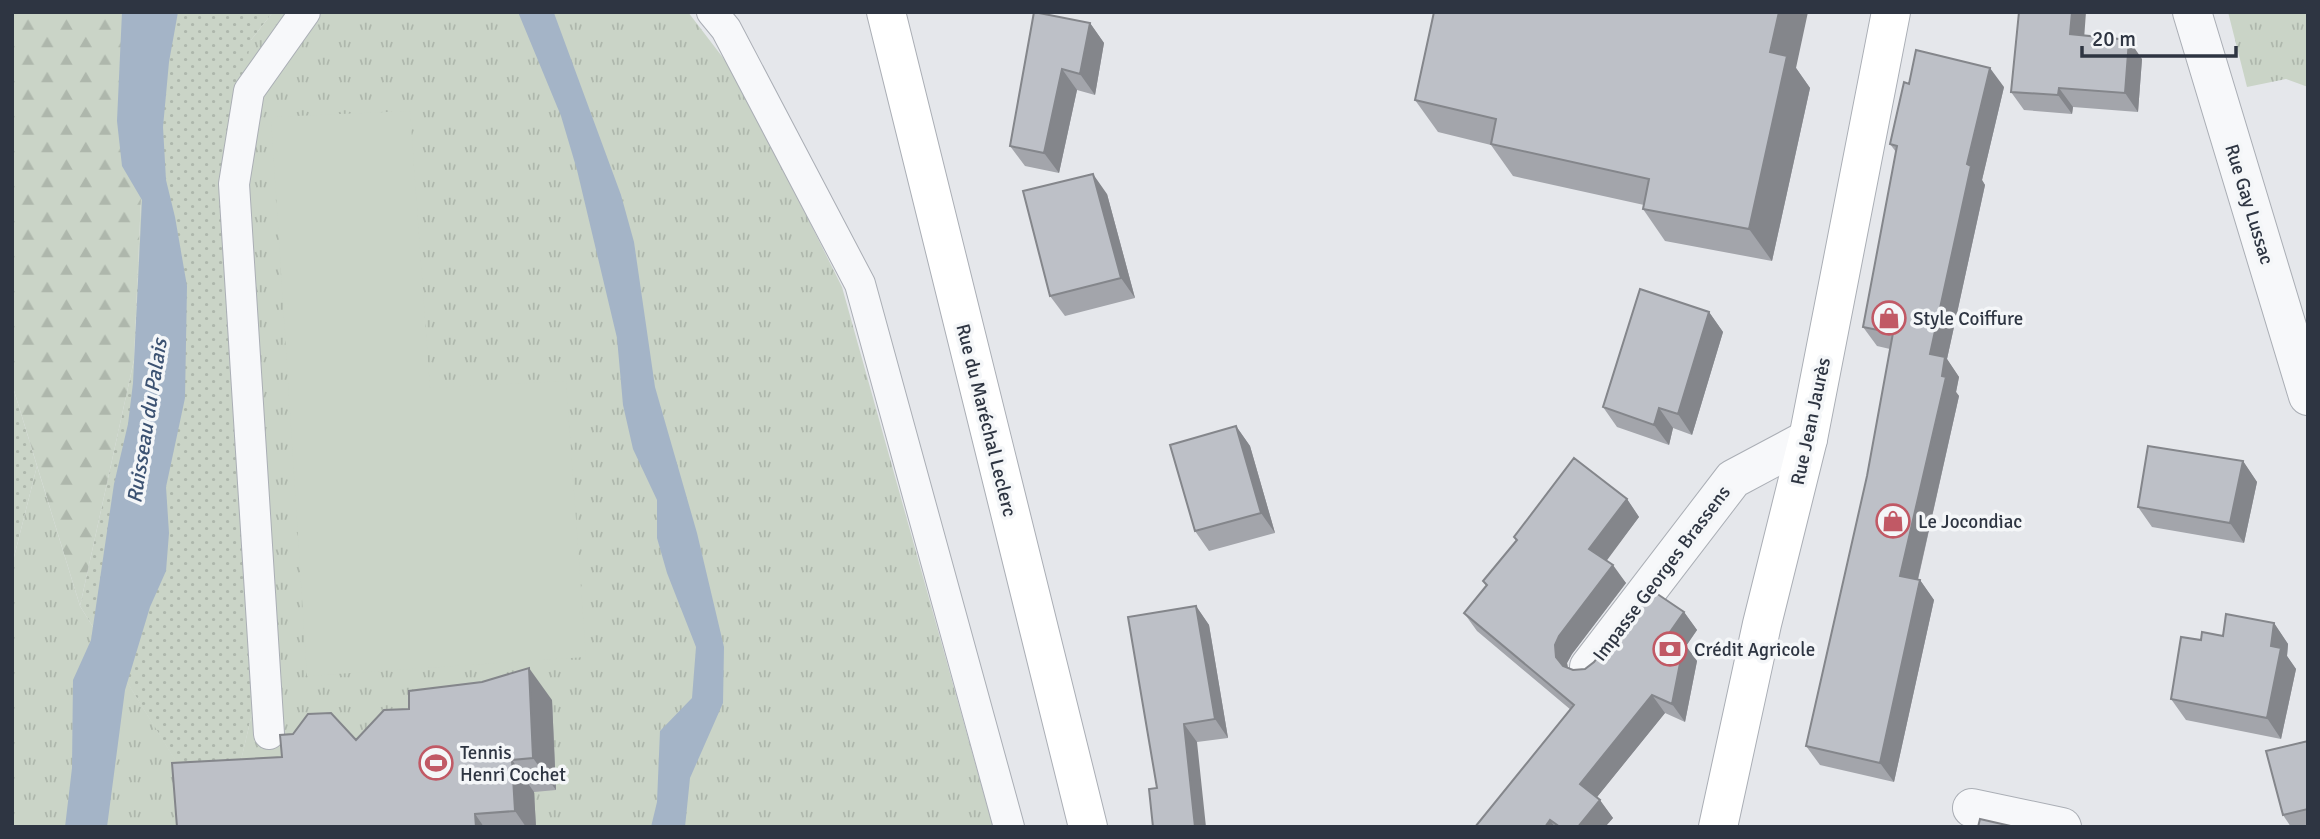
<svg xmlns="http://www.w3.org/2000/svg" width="2320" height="839" font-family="Signika,sans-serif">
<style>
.grass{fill:url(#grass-dots)}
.forest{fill:url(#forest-firs)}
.park{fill:url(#park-tufts)}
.garden{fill:#cad4c7}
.water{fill:#a4b4c7}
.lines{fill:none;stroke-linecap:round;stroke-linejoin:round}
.service-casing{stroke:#aaaeb5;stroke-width:32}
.minor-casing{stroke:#aaaeb5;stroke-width:40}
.secondary-casing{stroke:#aaaeb5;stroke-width:40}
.service{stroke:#f7f8fa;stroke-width:30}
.minor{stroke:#f7f8fa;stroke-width:38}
.secondary{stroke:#fff;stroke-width:38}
.wall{fill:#a3a5ab}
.shaded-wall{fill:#84868b}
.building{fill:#bdc0c7;stroke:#84868b;stroke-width:2}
.labels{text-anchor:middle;stroke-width:7;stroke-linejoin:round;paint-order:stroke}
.street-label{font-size:19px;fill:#2e3542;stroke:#f4f6f8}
.poi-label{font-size:19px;fill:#2e3542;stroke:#f4f6f8;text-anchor:start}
.water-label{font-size:21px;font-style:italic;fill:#3c5272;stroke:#f4f6f8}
</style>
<defs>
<pattern id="grass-dots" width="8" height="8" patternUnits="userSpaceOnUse" patternTransform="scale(1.75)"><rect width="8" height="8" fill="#cad4c7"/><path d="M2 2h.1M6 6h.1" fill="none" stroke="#aeb7ac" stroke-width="1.8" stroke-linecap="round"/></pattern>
<pattern id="forest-firs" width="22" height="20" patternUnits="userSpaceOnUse" patternTransform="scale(1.75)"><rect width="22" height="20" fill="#cad4c7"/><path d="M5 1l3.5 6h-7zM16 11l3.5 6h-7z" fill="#aeb7ac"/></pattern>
<pattern id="park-tufts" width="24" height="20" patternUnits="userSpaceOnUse" patternTransform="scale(1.75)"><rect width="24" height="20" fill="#cad4c7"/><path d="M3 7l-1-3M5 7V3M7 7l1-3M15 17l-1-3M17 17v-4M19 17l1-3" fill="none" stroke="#aeb7ac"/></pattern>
</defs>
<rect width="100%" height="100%" fill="#e5e7eb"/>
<path class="grass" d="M149,12h124l-22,28 3,665 -17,73 -48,5 -109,-177 54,-246z
M12,384l25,82 -25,99z"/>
<path class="forest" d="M12,12h137l-15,348 -54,246 -68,-222z"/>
<path class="park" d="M273,12h415l49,64 105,211 151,540h-981v-262l25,-99 43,140 109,176 48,-5 17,-72 -25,-550 22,-115z
M2228,12h80v75l-22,-8 -39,8z"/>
<path class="garden" d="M410,111l20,277 136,-7 20,276 -279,19 -36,-559z"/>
<path class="water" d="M122,12h56l-9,50 -6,65 3,53 9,37 12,69 -2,112 -19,89 3,46 -3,38 -16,36 -25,83 -18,137h-42l7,-59 1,-88 18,-40 23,-156 14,-60 5,-41 9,-183 -20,-34 -5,-45z
M518,12l36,1 67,182 13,47 21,145 42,146 27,114 -1,56 -33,75 -5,49h-34l6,-25 3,-71 32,-33 4,-51 -29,-74 -10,-35v-38l-24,-51 -10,-44 -6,-67 -40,-168 -16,-54z"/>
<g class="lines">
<defs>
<path id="service" d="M712,12l14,17 134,255 149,543
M269,734l-35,-550 15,-93 56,-79"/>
<path id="minor" d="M2192,12l116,384
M1589,667l144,-188 75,-40
M1972,808l90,19"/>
<path id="secondary" d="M886,12l202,815
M1718,827l44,-203 46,-185 83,-427"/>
</defs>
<use href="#service" class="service-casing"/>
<use href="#minor" class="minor-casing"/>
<use href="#secondary" class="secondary-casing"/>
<use href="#service" class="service"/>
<use href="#minor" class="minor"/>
<use href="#secondary" class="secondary"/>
</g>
<path class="wall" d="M1090,23l14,20 -9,52 -18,-5 -18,83 -34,-7 -15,-20z
M2085,35l57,24 -4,53 -65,-5 -1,7 -48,-4 -13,-18z
M1796,68l14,20 -38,173 -107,-20 -22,-32 1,-4 -131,-29 -22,-31 -53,-13 -23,-32z
M2004,87l-22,93 3,5 -38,174 12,18 -3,15 3,4 -41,184h2l14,20 -40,182 -74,-17 -14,-19 61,-270 23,-127 -13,-3 -14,-19 33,-175 -6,-8z
M1107,194l28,104 -70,18 -15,-20z
M1709,312l14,20 -31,103 -19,-7 -4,17 -52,-18 -14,-20z
M1236,426l14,20 25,87 -66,18 -14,-20z
M2243,461l14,21 -13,61 -92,-16 -14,-20z
M1627,499l12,18 -33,43 20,23 -54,71 -5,9 1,5 5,2 12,-1 99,-57 13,18 -11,16 11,15 -12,61 -20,-9 -68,84 16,21 -8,9h-130l96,-117 -94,-79 -13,-18 22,-27 -3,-5 33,-40 -2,-4z
M1196,606l13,19 19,113 -31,4 -40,46z
M2274,623l14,21 -1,12 9,13 -15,70 -95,-19 -15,-21 30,-59z
M552,700l4,90 -22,2 2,35h-359l105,-70 74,-17z
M2308,741v86h-17l-8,-12z"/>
<path class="shaded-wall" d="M1779,12h29l-12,56 14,20 -38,173 -23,-32 21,-177z
M2072,12h14l-3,41 -13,-19z
M1090,23l14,20 -9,52 -15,-21z
M2129,40l13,19 -4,53 -13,-19z
M1990,68l14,19 -22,93 3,5 -38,174 12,18 -3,15 3,4 -45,200 -14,-20 30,-222 37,-190z
M1062,69l15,21 -18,83 -15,-20z
M2059,88l14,19 -1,7 -14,-19z
M1093,174l14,20 28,104 -14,-20z
M1709,312l14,20 -31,103 -14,-21z
M1659,408l14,20 -4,17 -15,-20z
M1236,426l14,20 25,87 -14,-20z
M2243,461l14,21 -13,61 -14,-20z
M1627,499l12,18 -37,50 -13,-18z
M1613,565l13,18 -54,71 -5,9 2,12 -13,-18 -1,-12 4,-9z
M1920,580l14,20 -40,182 -14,-19z
M1196,606l13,19 19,113 -13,-19z
M1684,612l13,18 -11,16 11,15 -12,61 -13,-18 -2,-72z
M2274,623l14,21 -1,12 9,13 -15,70 -14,-21 4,-72z
M529,668l23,32 4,90 -23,-32z
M1652,695l13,18 -72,89 -13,-18z
M1184,724l13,18 9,85h-11z
M512,760l22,32 2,35h-10l-11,-16z
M1600,800l13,18 -8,9h-27z
M475,814l9,13h-8z
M1550,820l5,7h-10z"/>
<path class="building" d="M1034,12l56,11 -10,51 -18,-5 -18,84 -34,-7z
M1434,12h345l-9,40 17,4 -38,173 -106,-20 6,-30 -158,-35 5,-25 -81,-19z
M2019,12h53l-2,22 59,6 -4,53 -66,-5 -1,7 -47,-3z
M1916,50l74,18 -23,96 4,2 -41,188 15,3 -3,19 4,1 -46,199 20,4 -40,183 -74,-17 61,-270 26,-143 -30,-6 34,-181 -7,-2 14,-62 5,2z
M1093,174l28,104 -71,18 -27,-105z
M1640,289l69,23 -31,102 -19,-6 -5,17 -51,-18z
M1236,426l25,87 -66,18 -25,-86z
M2148,446l95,15 -13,62 -92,-16z
M1574,458l53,41 -38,50 24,16 -54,71 -4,9 1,12 7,9 10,4 12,-1 9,-7 56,-73 34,23 -14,20 14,11 -12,61 -20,-9 -72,89 20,16 -22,27h-18l-10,-7 -5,7h-70l99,-122 -110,-92 23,-28 -4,-4 34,-41 -3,-3z
M1196,606l19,113 -31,5 11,103h-42l-4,-38 8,-1 -29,-171z
M2226,614l48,9 -3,23 10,2 -14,70 -96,-19 10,-62 20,3 1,-8 21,4z
M529,668l4,90 -21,2 3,51 -40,3 1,13h-299l-5,-64 110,-6 -2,-22 13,-1 15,-20 23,-1 25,27 28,-30 25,-1v-18l73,-9z
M2308,741v68l-25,6 -17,-64z
M1980,819l35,8h-37z"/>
<defs>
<symbol id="shop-ring" viewBox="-11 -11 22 22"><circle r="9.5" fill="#f4f6f8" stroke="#c15965" stroke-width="1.5"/><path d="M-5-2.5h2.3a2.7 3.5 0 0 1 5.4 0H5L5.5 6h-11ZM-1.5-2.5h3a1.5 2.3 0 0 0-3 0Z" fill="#c15965"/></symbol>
<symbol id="bank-ring" viewBox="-11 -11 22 22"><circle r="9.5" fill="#f4f6f8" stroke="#c15965" stroke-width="1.5"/><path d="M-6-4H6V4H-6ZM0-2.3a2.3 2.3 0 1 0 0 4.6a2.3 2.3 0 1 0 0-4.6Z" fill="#c15965"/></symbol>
<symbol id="stadium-ring" viewBox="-11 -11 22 22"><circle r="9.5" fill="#f4f6f8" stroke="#c15965" stroke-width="1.5"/><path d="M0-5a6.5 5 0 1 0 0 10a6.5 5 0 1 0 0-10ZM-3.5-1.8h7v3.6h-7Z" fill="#c15965"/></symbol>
</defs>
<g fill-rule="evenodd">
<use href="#shop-ring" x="1870" y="299" width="38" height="38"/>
<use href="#shop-ring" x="1874" y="502" width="38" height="38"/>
<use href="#bank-ring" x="1651" y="630" width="38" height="38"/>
<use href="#stadium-ring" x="417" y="744" width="38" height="38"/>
</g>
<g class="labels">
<g class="street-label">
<text transform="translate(2250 204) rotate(73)" y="7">Rue Gay Lussac</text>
<text transform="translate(987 420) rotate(76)" y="7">Rue du Maréchal Leclerc</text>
<text transform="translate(1810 421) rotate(-78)" y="7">Rue Jean Jaurès</text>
<text transform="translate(1661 573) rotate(-53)" y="7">Impasse Georges Brassens</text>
</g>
<g class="poi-label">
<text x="1913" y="325">Style Coiffure</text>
<text x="1918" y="528">Le Jocondiac</text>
<text x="1694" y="656">Crédit Agricole</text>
<text x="460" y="759">Tennis<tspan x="460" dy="22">Henri Cochet</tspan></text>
</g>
<g class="water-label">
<text transform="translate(147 421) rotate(-81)" y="7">Ruisseau du Palais</text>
</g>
</g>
<rect width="2320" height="839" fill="none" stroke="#2e3542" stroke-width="28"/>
<path d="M2082 46v10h154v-10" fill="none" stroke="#2e3542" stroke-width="3.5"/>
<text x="2092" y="46" font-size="21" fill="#2e3542" stroke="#f4f6f8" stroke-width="5" paint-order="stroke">20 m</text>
</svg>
